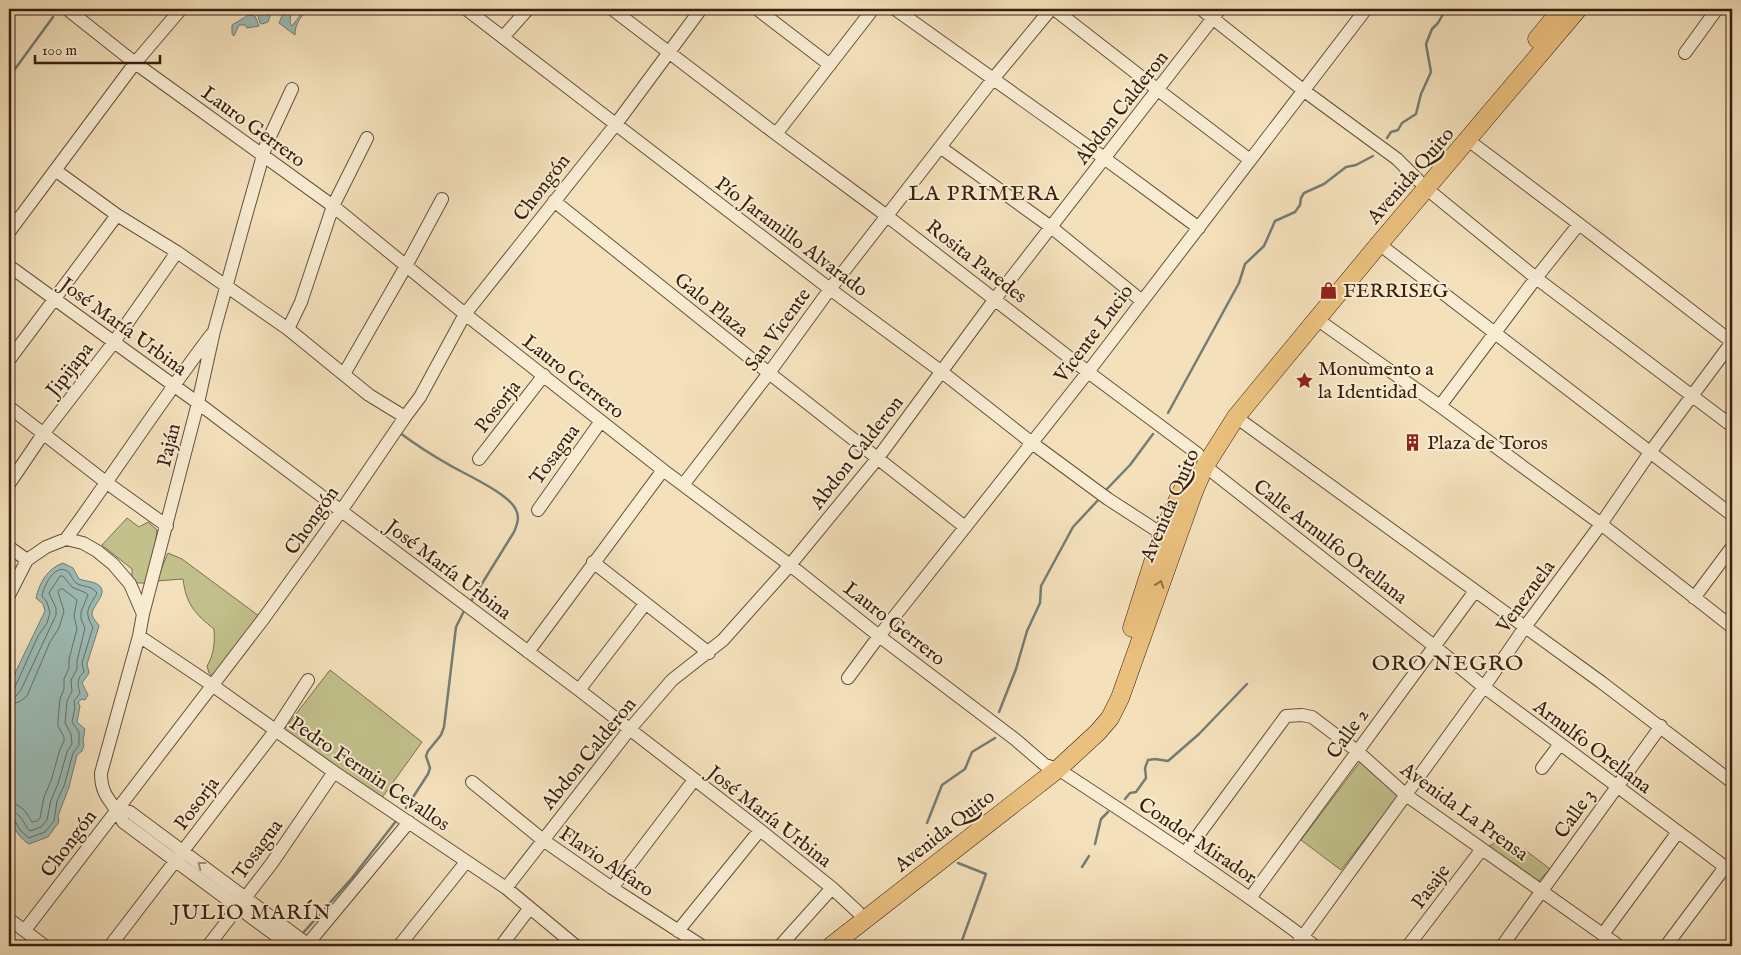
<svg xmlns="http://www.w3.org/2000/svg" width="1741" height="955" font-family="'IM FELL English',serif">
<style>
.green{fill:#c2c18c;stroke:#7d704d}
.water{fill:#9cbcb6;stroke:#747d73}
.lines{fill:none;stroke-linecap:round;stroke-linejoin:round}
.shore{stroke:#6a6e62;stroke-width:1}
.stream{stroke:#747d73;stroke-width:2.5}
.minor-casing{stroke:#67503a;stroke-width:14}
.highway-casing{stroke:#381f0e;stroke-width:19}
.minor{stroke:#f8ecd3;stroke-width:12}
.highway{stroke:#eac07e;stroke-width:18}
.oneway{stroke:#917046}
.oneway2{stroke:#a2907a}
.labels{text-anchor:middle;stroke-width:4;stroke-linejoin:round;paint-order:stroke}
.street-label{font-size:20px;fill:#381f0e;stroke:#f8ecd3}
.poi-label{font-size:20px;fill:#381f0e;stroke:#f8ecd3;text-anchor:start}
.neighbourhood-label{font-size:21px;letter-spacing:1px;fill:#381f0e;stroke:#f8ecd3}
.quarter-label{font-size:22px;letter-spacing:1px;fill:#381f0e;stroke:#f8ecd3}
</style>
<rect width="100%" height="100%" fill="#f4e1bc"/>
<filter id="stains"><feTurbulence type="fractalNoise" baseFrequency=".004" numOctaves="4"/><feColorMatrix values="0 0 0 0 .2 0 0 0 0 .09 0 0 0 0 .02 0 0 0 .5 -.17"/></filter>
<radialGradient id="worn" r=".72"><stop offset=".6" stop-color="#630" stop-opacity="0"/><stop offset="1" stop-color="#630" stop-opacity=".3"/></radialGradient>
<path class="green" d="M127,518l12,9 9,-5 9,8 -5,40 -6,13h-9l-5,-5v-9l-30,-24z
M168,553l14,6 77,57 -45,61 -5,-4 -2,-7c7,-11 8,-24 7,-37 -19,-15 -28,-25 -31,-50l-27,2z
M330,670l92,72 -41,57 -99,-67z
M1360,762l41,30 -60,78 -40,-30z
M1503,838l18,14 3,-3 26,20 -12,13 -24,-19 -28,-15z"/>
<path class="water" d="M256,9h8l6,7 -2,6 -6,2 -2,-1z
M282,9h9l-1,14 2,3 13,-17h3c-7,8 -13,14 -13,26l-16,-12 4,-9z
M249,15l6,1 4,10 -12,2 -2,-3h-6l-5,11 -2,-2v-9c4,-2 14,-9 17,-10z
M63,563l10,5 6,11c5,2 11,2 16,4 18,8 -4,22 -3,32 1,4 5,7 7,11l-12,38 2,9 -7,10 6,12 -3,5 -3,-1 -4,3 2,4 -3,16 8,7 -2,12 1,4 -2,6 -5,4 -8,32 -11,29 1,6 -11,15 -19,7c-11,-7 -14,-15 -20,-26v-126l7,-21 29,-60 -2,-7 -7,-6c3,-15 12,-30 27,-35z"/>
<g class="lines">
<path class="shore" d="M9,691l4,-1 2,-3 23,-51 9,-13 3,-10 -3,-11 -5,-6c1,-9 13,-33 25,-25 4,2 5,9 9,12 8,5 16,2 21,10 -8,15 -14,18 -4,34l-11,36 2,9c-7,6 -7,12 -4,21l-6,8 1,6 -3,15 7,10v13l-6,8 -9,33 -7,15 -3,20 -9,11 -16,6 -9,-8 -6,-11 -5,-2
M9,697l7,-1 5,-6 35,-75v-7l-7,-15 11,-17h3l9,11 14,6 2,2 -7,17v7l4,9 -8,33v8l-6,11 1,11 -5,10 -2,22 6,11 1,10 -5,8 -9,32 -7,16 -4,20 -6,7 -11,4c-8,-8 -8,-19 -21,-20
M9,704l10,-2 8,-6 23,-54 9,-14 5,-17 -6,-19 2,-3h3l14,11 -3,16 3,13 -8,30v9l-5,11v10l-4,10 -2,21v6l6,11v4l-4,8 -9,32 -7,16 -4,21 -3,3 -5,1c-6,-10 -10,-18 -23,-19"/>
<path class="stream" d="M9,75l6,-6 38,-52
M1387,138l4,-6 7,-2 4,-7 14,-9 5,-20 10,-22 -5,-28 6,-15 6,-6 8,-14
M1168,413l71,-130 6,-19 19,-18 11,-25 20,-9 5,-7 1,-7 3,-5 20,-9 22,-17 10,-2 17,-9
M400,433c15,11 30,21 46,30 16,10 63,30 70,47 4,8 1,14 -2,22l-44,71
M1105,491l25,-26 23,-31
M999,712l17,-43 11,-38 13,-28 1,-17 32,-59 27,-29
M1125,799l5,-6 6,-1 10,-14 -1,-10 3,-8 7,-1 13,2 31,-27 48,-50
M406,808l22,-34 2,-6 -4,-12 2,-5 13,-16 3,-8 12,-100 8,-16
M927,823l15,-38 23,-16 7,-17 23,-14
M1095,844l6,-25 7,-7
M958,863l28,11 -26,72
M1082,867l7,-11
M303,933l49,-55 44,-57"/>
<defs>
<path id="minor" d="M67,9l68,54 198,143 132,108 198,156 127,95 89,71 137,104 29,25 13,4c87,57 174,114 257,177
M466,9l364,280 112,83 90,71 76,56 54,35
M612,9l164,125 111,82 201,156 110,82
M757,9l73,56
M895,9l209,149 95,70
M1054,9l104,81 92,70
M1201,9l102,81 94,69 22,22
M503,37l25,-28
M1685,53l32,-44
M776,134l97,-125
M1468,140l111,84 153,118
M940,147l111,80 91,74
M55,170l62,45 60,37 111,77 81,66 36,22
M1427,189l109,89 196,148
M554,201l215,172 196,154
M9,232l126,-169 46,-54
M1379,244l353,271
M9,266l189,137 381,287 181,140 72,58 26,24
M1318,320l122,86 161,118 131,103
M288,329l13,-27 32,-96 34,-68
M9,360l108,-145
M344,374l62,-108 36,-67
M1440,406l96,-128 43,-54
M9,407l98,76 60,43
M1236,417l365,265 131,100
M479,459l65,-84
M1205,466l229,180 50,41 248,185
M9,484l34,-50 71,-92 63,-90
M683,485l86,-112 61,-84 163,-210 58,-70
M538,510l63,-89
M66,539c49,-67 94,-137 145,-204
M9,547l18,13
M593,562l116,91
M9,595l18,-35 19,-13 20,-8 17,4 14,8 16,13 17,20 13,30
M1694,598l38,-51
M139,636l73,49 122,87 172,116 70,58
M528,652l135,-182
M848,678l31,-42 209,-264 278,-363
M579,690l66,-86
M1542,768l18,-24
M472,782l71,58 69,48 90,58
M117,809l13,3 180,134
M1185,853l101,-137 16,-1 10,2 45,34 49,44 213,151
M506,888l123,-158 43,-50 51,-40 67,-75 87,-106 118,-160 225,-290
M612,888l82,-108
M1250,898l225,-307
M9,919l36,27
M25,930l239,-312 77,-107 64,-94 15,-20 45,-83 151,-190 85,-115
M678,931l82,-101
M1603,934l75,-102
M110,946l165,-215 33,-51
M208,946l64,-83 62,-91
M290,946l-167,-124c-9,-21 -22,-23 -22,-49l38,-137 4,-22 55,-211 16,-72 31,-112 21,-74 26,-56
M306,946l103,-124
M399,946l67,-84
M501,946l28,-37
M780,946l52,-58
M1296,946l188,-259 41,-60 76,-103 50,-73 81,-109
M1408,946l74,-97
M1502,946l159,-220
M1666,946l59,-79"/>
<path id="highway" d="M1537,39l25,-30
M1132,628l30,-94 25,-54
M831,946l227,-177 40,-37 12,-14 10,-20 74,-207 11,-25 31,-49 143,-173 199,-235"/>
</defs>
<use href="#minor" class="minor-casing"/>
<use href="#highway" class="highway-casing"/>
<use href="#minor" class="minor"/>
<use href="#highway" class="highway"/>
</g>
<defs><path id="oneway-chevron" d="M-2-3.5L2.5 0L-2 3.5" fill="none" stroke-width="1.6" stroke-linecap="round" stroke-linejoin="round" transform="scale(1.25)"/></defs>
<use class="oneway" href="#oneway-chevron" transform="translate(1160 584) rotate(-71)"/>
<use class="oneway2" href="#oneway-chevron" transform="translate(201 865) rotate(-143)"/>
<defs>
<symbol id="shop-bare" viewBox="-9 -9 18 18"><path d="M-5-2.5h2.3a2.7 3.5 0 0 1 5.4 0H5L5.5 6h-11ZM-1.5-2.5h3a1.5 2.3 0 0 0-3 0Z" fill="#8f2418" stroke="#f8ecd3" stroke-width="2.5" paint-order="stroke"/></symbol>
<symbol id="sight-bare" viewBox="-9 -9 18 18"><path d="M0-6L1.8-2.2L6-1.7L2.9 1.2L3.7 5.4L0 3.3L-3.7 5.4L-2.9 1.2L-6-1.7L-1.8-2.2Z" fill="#8f2418" stroke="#f8ecd3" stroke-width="2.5" paint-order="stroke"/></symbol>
<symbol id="building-bare" viewBox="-9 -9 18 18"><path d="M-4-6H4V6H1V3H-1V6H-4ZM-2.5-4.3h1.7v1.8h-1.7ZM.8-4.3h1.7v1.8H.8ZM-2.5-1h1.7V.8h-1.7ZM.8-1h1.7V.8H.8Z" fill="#8f2418" stroke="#f8ecd3" stroke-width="2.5" paint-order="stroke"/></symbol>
</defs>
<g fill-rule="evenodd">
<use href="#shop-bare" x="1316" y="278" width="25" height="25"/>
<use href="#sight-bare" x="1292" y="368" width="25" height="25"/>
<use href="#building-bare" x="1400" y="430" width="25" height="25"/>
</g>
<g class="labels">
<g class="street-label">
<text transform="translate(1121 107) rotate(-52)" y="7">Abdon Calderon</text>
<text transform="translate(254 126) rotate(36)" y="7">Lauro Gerrero</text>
<text transform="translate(1410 175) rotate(-49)" y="7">Avenida Quito</text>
<text transform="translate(541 187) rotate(-52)" y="7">Chongón</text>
<text transform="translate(792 236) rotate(37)" y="7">Pío Jaramillo Alvarado</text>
<text transform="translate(977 261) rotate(38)" y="7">Rosita Paredes</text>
<text transform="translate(712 304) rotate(39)" y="7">Galo Plaza</text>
<text transform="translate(124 326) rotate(36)" y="7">José María Urbina</text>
<text transform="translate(777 329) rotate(-54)" y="7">San Vicente</text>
<text transform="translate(1093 333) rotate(-53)" y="7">Vicente Lucio</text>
<text transform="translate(69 369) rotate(-52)" y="7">Jipijapa</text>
<text transform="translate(574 376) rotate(38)" y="7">Lauro Gerrero</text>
<text transform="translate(497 406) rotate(-52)" y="7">Posorja</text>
<text transform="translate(168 445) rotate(-76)" y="7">Paján</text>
<text transform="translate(856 452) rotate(-52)" y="7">Abdon Calderon</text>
<text transform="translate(554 454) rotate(-54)" y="7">Tosagua</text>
<text transform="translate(1169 505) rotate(-67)" y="7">Avenida Quito</text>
<text transform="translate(311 520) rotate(-55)" y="7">Chongón</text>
<text transform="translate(1331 541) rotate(38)" y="7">Calle Arnulfo Orellana</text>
<text transform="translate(449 569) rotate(37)" y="7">José María Urbina</text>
<text transform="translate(1525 596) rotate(-54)" y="7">Venezuela</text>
<text transform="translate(895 623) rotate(38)" y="7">Lauro Gerrero</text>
<text transform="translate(1347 733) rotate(-54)" y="7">Calle 2</text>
<text transform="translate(1593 746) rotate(37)" y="7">Arnulfo Orellana</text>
<text transform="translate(588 753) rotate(-51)" y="7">Abdon Calderon</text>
<text transform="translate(370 773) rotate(34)" y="7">Pedro Fermin Cevallos</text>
<text transform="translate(196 803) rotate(-53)" y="7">Posorja</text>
<text transform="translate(1465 811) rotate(36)" y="7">Avenida La Prensa</text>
<text transform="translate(1574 813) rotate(-55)" y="7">Calle 3</text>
<text transform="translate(770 816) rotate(38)" y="7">José María Urbina</text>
<text transform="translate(944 830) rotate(-38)" y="7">Avenida Quito</text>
<text transform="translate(1198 840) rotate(34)" y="7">Condor Mirador</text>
<text transform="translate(68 843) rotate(-53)" y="7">Chongón</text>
<text transform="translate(257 849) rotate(-54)" y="7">Tosagua</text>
<text transform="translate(607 861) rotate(34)" y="7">Flavio Alfaro</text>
<text transform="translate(1430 886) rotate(-53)" y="7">Pasaje</text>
</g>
<g class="poi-label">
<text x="1343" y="297">FERRISEG</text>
<text x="1318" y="375">Monumento a<tspan x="1318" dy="23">la Identidad</tspan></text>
<text x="1427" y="449">Plaza de Toros</text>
</g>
<g class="neighbourhood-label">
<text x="252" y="919">JULIO MARÍN</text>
</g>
<g class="quarter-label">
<text x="984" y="200">LA PRIMERA</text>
<text x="1448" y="670">ORO NEGRO</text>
</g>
</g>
<rect width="1741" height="955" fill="none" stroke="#f4e1bc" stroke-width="30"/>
<rect x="10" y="10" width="1721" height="935" fill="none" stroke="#381f0e" stroke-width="2.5"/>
<rect x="15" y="15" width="1711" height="925" fill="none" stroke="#381f0e"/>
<path d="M35 55v8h125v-8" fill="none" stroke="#381f0e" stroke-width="2.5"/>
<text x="42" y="55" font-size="15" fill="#381f0e" stroke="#f8ecd3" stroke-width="4" paint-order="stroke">100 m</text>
<rect width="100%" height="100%" filter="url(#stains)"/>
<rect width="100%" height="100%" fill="url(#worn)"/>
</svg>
